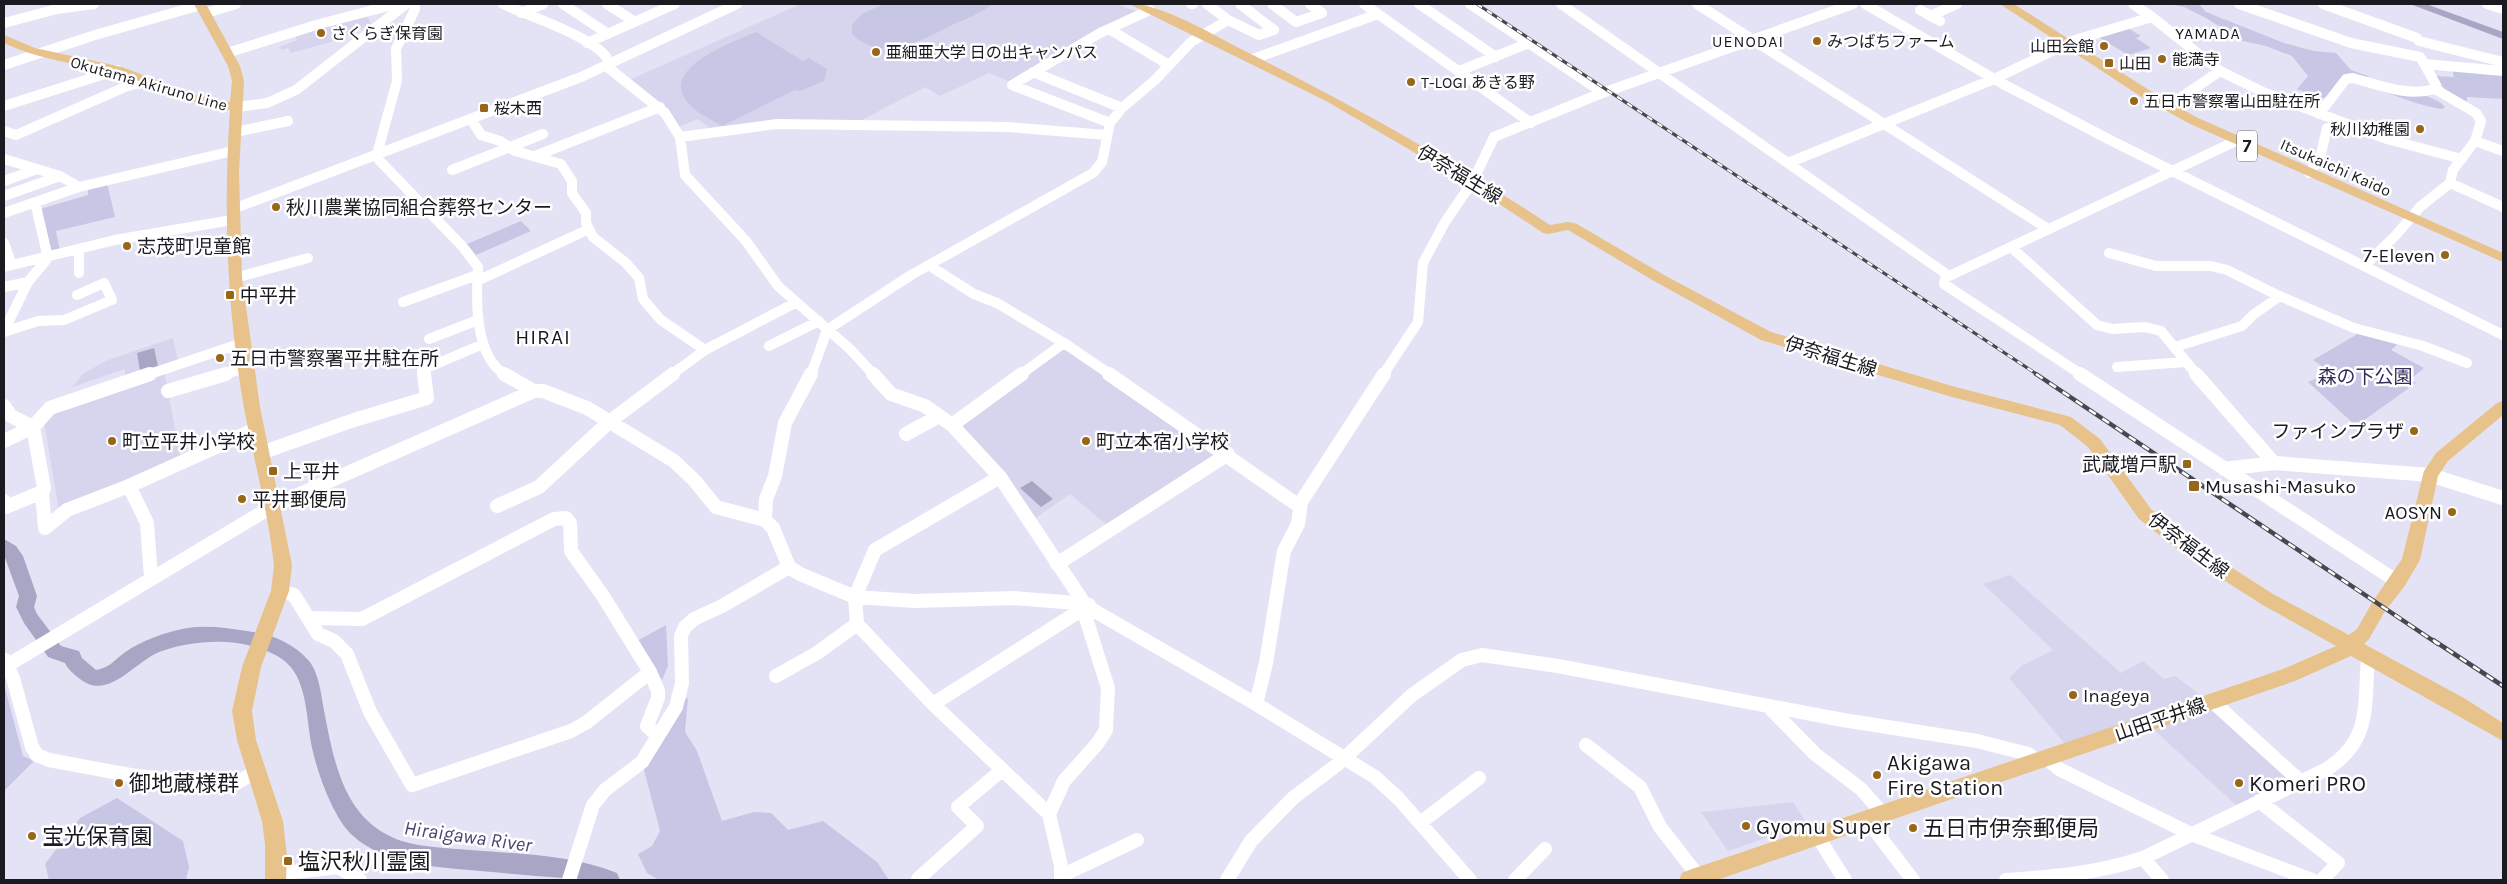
<svg xmlns="http://www.w3.org/2000/svg" width="2507" height="884" font-family="Karla,'Noto Sans JP',sans-serif">
<style>
.built{fill:#d7d5ee}
.green{fill:#c8c6e5}
.water{fill:#a9a6c5}
.lines{fill:none;stroke-linecap:round;stroke-linejoin:round}
.river{fill:#a9a6c5;fill-rule:evenodd}
.minor-far1{stroke:#fff;stroke-width:10}
.minor{stroke:#fff;stroke-width:14}
.major{fill:#e8c28b;fill-rule:evenodd}
.rail-far1-casing{stroke:#47474f;stroke-width:3}
.rail-casing{stroke:#47474f;stroke-width:4.5}
.rail-far1{stroke:#fff;stroke-width:2;stroke-dasharray:6;stroke-linecap:butt}
.rail{stroke:#fff;stroke-width:2.5;stroke-dasharray:8;stroke-linecap:butt}
.poi-dot{fill:#976619;stroke:#fff;stroke-width:2}
.labels{text-anchor:middle;stroke-width:5;stroke-linejoin:round;paint-order:stroke}
.far-poi-label{font-size:16px;fill:#1a1a20;stroke:#fff;text-anchor:start}
.far-neighbourhood-label{font-size:16px;letter-spacing:1px;fill:#1a1a20;stroke:#fff}
.far-street-label{font-size:16px;fill:#1a1a20;stroke:#fff}
.shield{fill:#fff;stroke:#5f5f63;stroke-width:1}
.shield-label{font-size:18px;font-weight:bold;fill:#1a1a20}
.street-label{font-size:19px;fill:#1a1a20;stroke:#fff}
.poi-label{font-size:19px;fill:#1a1a20;stroke:#fff;text-anchor:start}
.park-label{font-size:19px;fill:#332c57;stroke:#fff}
.water-label{font-size:20px;font-style:italic;fill:#4a4370;stroke:#fff}
.quarter-label{font-size:21px;letter-spacing:1px;fill:#1a1a20;stroke:#fff}
.near-poi-label{font-size:22px;fill:#1a1a20;stroke:#fff;text-anchor:start}
</style>
<rect width="100%" height="100%" fill="#e4e3f5"/>
<path class="built" d="M801,4h317l22,9 -130,69 -21,-9 -49,23 -15,-9 -67,35 -147,7 -13,-10 -20,8 -49,-47z
M366,13l5,11 -33,16 -47,13 -3,-5 -6,2 -3,-3 18,-7 -3,-7z
M173,338l5,24 -53,18v-11l-53,18 12,-14 24,-13z
M1065,347l154,106 -111,73 -38,-32 -36,25 -74,-94z
M164,370l17,90 -122,51 -15,-89 11,-12z
M2010,575l111,98 22,-12 21,18 11,-3 27,20 -137,48 -56,-66 12,-12 32,-16 -70,-66z
M2216,708l75,72 -22,9 -31,18 -85,-78z
M1793,802l14,22 -79,27 -27,-39z"/>
<path class="green" d="M884,4h109c-12,9 -27,15 -41,21 -31,16 -71,38 -100,9v-9l10,-11z
M2169,4h30l7,8 78,31 30,8 22,2 15,17 17,6 2,7c19,5 63,9 75,24l-3,2c-36,-5 -66,-25 -101,-29l-13,18h-9l-22,-9 11,-13 -16,-20 -26,-10 -33,-7 -11,-11 -16,-10 -22,-11z
M2126,27l15,9 -5,2 15,10 -23,7 -31,-19z
M756,32l47,29 6,-3 18,11 -3,12 -24,10 -5,-1 -73,36c-8,-5 -17,-9 -24,-14 -52,-39 30,-68 58,-80z
M2452,68l51,4v27l-36,-2v5l-18,-7 -14,-19 19,1z
M107,183l8,34 -59,14 4,20 -8,3 -12,-45 48,-14v-7z
M521,221l10,10 -55,24 -9,-11z
M2361,332l40,9 -10,9 33,18 -13,11 5,4 -60,43 -48,-44 22,-10 -17,-12z
M666,625l2,41 -6,14 -25,-39z
M4,684l19,72 11,5 -30,30z
M688,698l-3,34 12,19 25,70 32,-9 17,1 17,17 35,-9 54,41 12,18h-230l-12,-7 -9,-19 14,-8 8,-15 -17,-65 27,-62z
M117,798l66,43 6,26 -3,13h-137l-4,-16 35,-46z"/>
<path class="water" d="M154,348l4,18 -18,5 -3,-18z
M1032,481l21,18 -12,8 -21,-19z"/>
<g class="lines">
<path class="river" d="M2410,4h16l77,28v7z
M4,539l12,7 7,10 14,40 -3,11 3,7 24,32 18,5 3,7 14,12c15,-3 17,-9 28,-17 18,-13 42,-21 63,-25 20,-3 40,0 60,3 24,3 47,12 63,31 8,11 11,30 13,43 9,46 17,103 61,128 21,13 50,14 73,16 53,5 111,4 160,24l3,7c-43,0 -85,-4 -128,-8 -43,-4 -106,-5 -140,-37 -20,-19 -36,-66 -41,-92 -5,-27 -4,-67 -29,-84 -33,-22 -83,-21 -120,-8 -27,9 -53,51 -82,28 -6,-5 -12,-9 -15,-16l-17,-6 -24,-34 -8,-16 3,-11 -15,-41z"/>
<path class="minor-far1" d="M415,4v5l-19,40 1,32 -20,73 2,6 83,86 16,21c-2,32 -4,90 28,108
M503,4c25,12 89,32 104,54 2,3 2,7 3,11l55,44 15,24 5,38 61,66 32,45 72,63 24,26
M563,4l45,30
M607,4l28,18
M1191,4h2
M1207,4l21,16 31,15 15,-5 -34,-26
M1272,4l24,18 26,-9 -12,-9
M1364,4l167,119
M1419,4l77,53
M1470,4l129,86v4
M1561,4l388,272
M1697,4l351,225
M1865,4l138,80 109,57 391,194
M2239,4l112,39 69,14
M2323,4l94,34 2,3 84,21
M2487,4l16,5
M1920,10l20,11
M206,13l30,-9
M521,13l22,-9
M1930,16l27,-12
M2152,17l68,54 45,22 122,46 75,20
M4,23l53,-14 37,-5
M1109,29l60,36
M587,43l88,-39
M227,53l89,-28 80,-21
M2421,58l15,27 -1,4
M1253,59l125,-45
M2424,64l79,7
M4,65l91,-30 106,-30
M1459,71l70,-28
M1033,72l89,36
M4,106l113,-36
M237,107l30,-4 29,-13 110,-86
M2167,107l53,-36
M2319,114l27,-35 7,-1c26,7 55,19 82,11l41,24 5,8 -6,20 -22,29 -3,13 -30,24 -24,28 -32,31
M471,119l10,16 19,6 15,10 46,13 11,17v12l14,20v10l7,14 33,26 13,15 4,21 18,21 44,30
M1110,123l-98,-38 88,-52 50,-23
M4,131l12,4 109,-48 23,-7
M235,132l53,-11
M680,137l97,-13 231,3 99,8
M2475,141l28,10
M535,156l125,-49
M4,159l56,17 19,11
M1788,163l206,-84 81,-39 77,-23 -19,-13
M452,170l91,-36
M2309,173l11,-15 7,-30
M4,181l33,-12
M2450,183l53,24
M4,196l56,-20
M233,209l348,-132 156,-73
M4,213l75,-26 154,-36
M4,243l8,22
M2011,247l86,78 15,4 33,-2 16,4 36,44
M79,249v24
M2109,253l47,13h55l16,4 48,24 79,34 69,18 44,17
M930,266l44,28 23,9 67,40 47,32
M4,267l111,-27 117,-20
M235,278l73,-20
M477,281l112,-52
M4,287l24,-5
M403,302l74,-27
M4,331l24,-49 20,-24 -13,-56
M4,332l34,-11 26,-1 48,-20 -8,-17 -27,12
M429,339l49,-19
M769,346l50,-25
M2175,347l67,-21 11,-11 27,-19
M2117,367l69,-5
M147,375l95,-32
M221,375l25,-7
M425,375l-3,-5 61,-26
M671,375l34,-25 90,-47
M811,375l16,-45 84,-55 182,-102 9,-11 8,-39 12,-15 33,-28 36,-38 37,-22
M1020,375l44,-32
M1383,375l35,-53 5,-59 22,-41 28,-41 21,-44 103,-42 256,-91
M2082,375l-138,-91 1,-6 291,-137"/>
<path class="minor" d="M504,374l30,17h9l44,17 87,53 21,20 21,26 49,13 8,8 16,39 11,7 55,23 60,4 99,-3 63,5 9,3 170,98 119,73 24,22 71,81
M873,374l18,20 34,12 27,19 48,52 86,129 -2,6 24,76 -2,42 -9,14 -33,37 -15,33
M1109,374l190,132
M2080,374l318,208
M2196,374l78,89
M168,391l58,-17
M4,406l7,10 22,11 11,61 -2,4 3,36
M952,425l70,-51
M906,434l33,-18
M4,441l29,-14 17,-19 100,-34
M261,453l90,-32 76,-23 -3,-24
M2224,469l50,-6 156,12 73,23
M1000,477l-125,73 -20,47 2,27 76,80 116,110 12,52v14
M129,486l18,37 4,55
M4,501l2,6 36,-15
M497,506l42,-19 70,-65 64,-48
M765,520l1,-21 9,-23 10,-53 26,-49
M45,528l22,-18 62,-24 127,-57
M1057,564l171,-110
M280,591l14,4 24,39 16,7 13,13 23,58 42,73 159,-54 16,-9 63,-50
M308,618l54,1 192,-100 12,-1 4,5 1,28 32,45 47,76 8,19v7l-11,28 11,10
M5,660l8,18 19,69 5,8 12,5 81,15 90,11 18,-4 19,-11
M8,665l265,-159 261,-115
M776,676l41,-23 40,-29
M2212,701l88,80
M933,704l156,-99
M1256,704l10,-41 18,-112 14,-27 3,-22 83,-128
M1768,706l47,48 46,35 22,25
M1586,745l54,42 20,40 39,50
M2046,758l13,11 132,65 121,46
M2259,801l79,62 -16,17
M1867,820l46,60
M1420,823l59,-45
M1818,837l27,43
M2143,858l19,22
M277,874l61,-7 22,13
M1061,876l76,-36
M918,879l59,-53 -19,-19 44,-37
M569,880l24,-75 12,-15 37,-28 34,-55 6,-24 -1,-47 4,-9 9,-8 28,-13 67,-39
M1227,880l24,-39 42,-43 45,-34 74,-69 50,-35 20,-5 76,11 285,54 134,21 51,13 9,7
M1515,880l30,-31
M2006,880c46,-3 93,-7 137,-22l184,-89c45,-29 37,-64 41,-112"/>
<path class="major" d="M194,4h12l34,62 4,15 -5,91 3,106 18,129 32,158 -3,26 -28,76 -9,44 4,29 27,81 4,35 -1,24h-21v-36l-3,-23 -25,-81 -5,-29 10,-44 29,-76 3,-26c-6,-53 -20,-104 -30,-157 -17,-98 -21,-198 -14,-298 -41,-5 -77,-26 -116,-37 -37,-10 -75,-13 -110,-30v-8l31,13 87,19 74,28 34,7 2,-21 -4,-15z
M1129,4c28,-2 82,29 108,43 108,54 213,112 313,178l18,-3 9,2 87,51 107,57 181,54 119,31 29,22 51,70 47,37 75,48 76,41 8,-6 16,-28 29,-42 22,-88 12,-18 61,-50 6,-2v14l-55,46 -10,15 -18,84 -16,27 -19,24 -16,28 -5,5 100,54 39,25v18l-152,-85 -56,25 -578,199h-38l3,-7 7,-3 594,-201 53,-23 -75,-42 -75,-48 -47,-37 -51,-72 -28,-22 -108,-28 -191,-57 -107,-59 -86,-51 -20,4 -5,-1 -66,-44 -151,-88z
M2000,4h14l135,86 47,27 307,136v9l-315,-139 -48,-27z"/>
<defs>
<path id="rail-far1" d="M1477,4l561,371"/>
<path id="rail" d="M2036,374l402,270
M2433,640l70,46"/>
</defs>
<use href="#rail-far1" class="rail-far1-casing"/>
<use href="#rail" class="rail-casing"/>
<use href="#rail-far1" class="rail-far1"/>
<use href="#rail" class="rail"/>
</g>
<g class="poi-dot">
<circle cx="321" cy="33" r="5"/>
<circle cx="1817" cy="41" r="5"/>
<circle cx="2104" cy="46" r="5"/>
<circle cx="876" cy="52" r="5"/>
<circle cx="2162" cy="59" r="5"/>
<rect x="2104" y="58" width="10" height="10" rx="2.5"/>
<circle cx="1411" cy="82" r="5"/>
<circle cx="2134" cy="101" r="5"/>
<rect x="479" y="103" width="10" height="10" rx="2.5"/>
<circle cx="2420" cy="129" r="5"/>
<circle cx="276" cy="207" r="5"/>
<circle cx="127" cy="246" r="5"/>
<circle cx="2445" cy="255" r="5"/>
<rect x="225" y="290" width="10" height="10" rx="2.5"/>
<circle cx="220" cy="358" r="5"/>
<circle cx="2414" cy="431" r="5"/>
<circle cx="112" cy="441" r="5"/>
<circle cx="1086" cy="441" r="5"/>
<rect x="2182" y="459" width="10" height="10" rx="2.5"/>
<rect x="268" y="466" width="10" height="10" rx="2.5"/>
<rect x="2188" y="480" width="12" height="12" rx="2.5"/>
<circle cx="242" cy="499" r="5"/>
<circle cx="2452" cy="512" r="5"/>
<circle cx="2073" cy="695" r="5"/>
<circle cx="1877" cy="775" r="5"/>
<circle cx="119" cy="783" r="5"/>
<circle cx="2239" cy="783" r="5"/>
<circle cx="1746" cy="826" r="5"/>
<circle cx="1913" cy="828" r="5"/>
<circle cx="32" cy="836" r="5"/>
<rect x="283" y="856" width="10" height="10" rx="2.5"/>
</g>
<g class="labels">
<g class="far-poi-label">
<text x="331" y="39">さくらぎ保育園</text>
<text x="1827" y="47">みつばちファーム</text>
<text x="2094" y="52" text-anchor="end">山田会館</text>
<text x="886" y="58">亜細亜大学 日の出キャンパス</text>
<text x="2172" y="65">能満寺</text>
<text x="2119" y="69">山田</text>
<text x="1421" y="88">T-LOGI あきる野</text>
<text x="2144" y="107">五日市警察署山田駐在所</text>
<text x="494" y="114">桜木西</text>
<text x="2410" y="135" text-anchor="end">秋川幼稚園</text>
</g>
<g class="far-neighbourhood-label">
<text x="2208" y="39">YAMADA</text>
<text x="1748" y="47">UENODAI</text>
</g>
<g class="far-street-label">
<text transform="translate(149 83) rotate(16)" y="6">Okutama Akiruno Line</text>
<text transform="translate(2336 167) rotate(24)" y="6">Itsukaichi Kaido</text>
</g>
<rect class="shield" x="2237" y="130.5" width="20" height="31" rx="4"/>
<g class="shield-label">
<text x="2247" y="152">7</text>
</g>
<g class="street-label">
<text transform="translate(1460 174) rotate(31)" y="7">伊奈福生線</text>
<text transform="translate(1831 356) rotate(17)" y="7">伊奈福生線</text>
<text transform="translate(2189 545) rotate(37)" y="7">伊奈福生線</text>
<text transform="translate(2160 719) rotate(-19)" y="7">山田平井線</text>
</g>
<g class="poi-label">
<text x="286" y="214">秋川農業協同組合葬祭センター</text>
<text x="137" y="253">志茂町児童館</text>
<text x="2435" y="262" text-anchor="end">7-Eleven</text>
<text x="240" y="302">中平井</text>
<text x="230" y="365">五日市警察署平井駐在所</text>
<text x="2404" y="438" text-anchor="end">ファインプラザ</text>
<text x="122" y="448">町立平井小学校</text>
<text x="1096" y="448">町立本宿小学校</text>
<text x="2177" y="471" text-anchor="end">武蔵増戸駅</text>
<text x="283" y="478">上平井</text>
<text x="2205" y="493">Musashi-Masuko</text>
<text x="252" y="506">平井郵便局</text>
<text x="2442" y="519" text-anchor="end">AOSYN</text>
<text x="2083" y="702">Inageya</text>
</g>
<g class="park-label">
<text x="2365" y="383">森の下公園</text>
</g>
<g class="water-label">
<text transform="translate(468 836) rotate(8)" y="7">Hiraigawa River</text>
</g>
<g class="quarter-label">
<text x="543" y="344">HIRAI</text>
</g>
<g class="near-poi-label">
<text x="1887" y="770">Akigawa<tspan x="1887" dy="25">Fire Station</tspan></text>
<text x="129" y="791">御地蔵様群</text>
<text x="2249" y="791">Komeri PRO</text>
<text x="1756" y="834">Gyomu Super</text>
<text x="1923" y="836">五日市伊奈郵便局</text>
<text x="42" y="844">宝光保育園</text>
<text x="298" y="869">塩沢秋川霊園</text>
</g>
</g>
<rect width="2507" height="884" fill="none" stroke="#1a1a20" stroke-width="10"/>
</svg>
